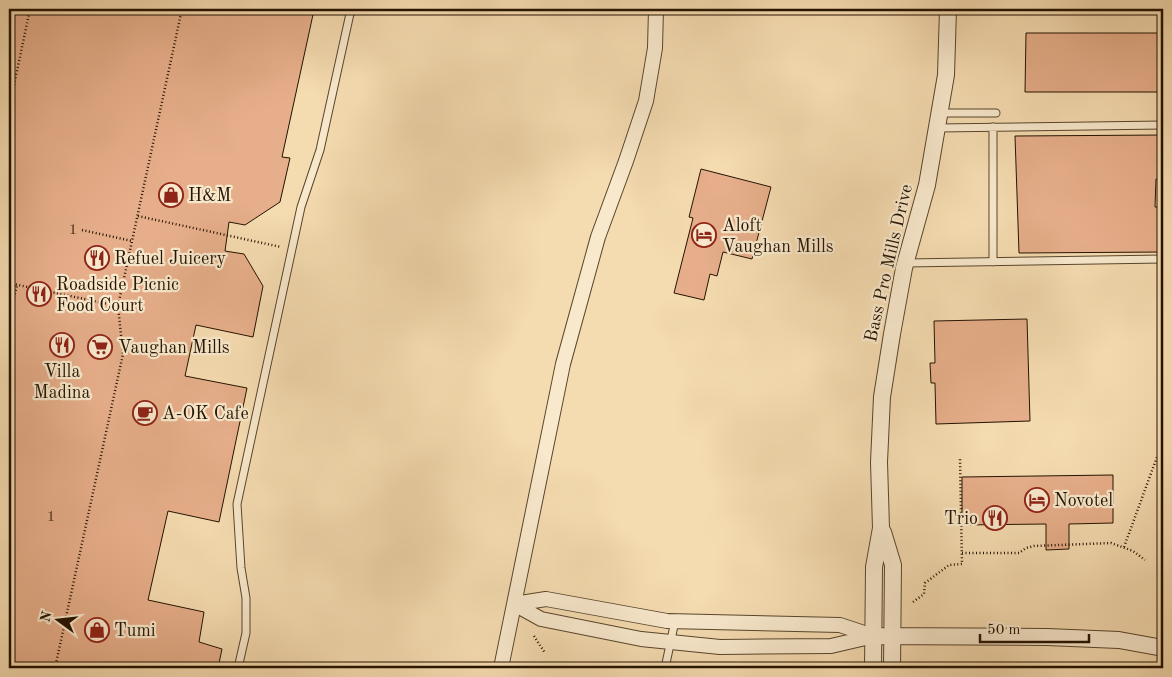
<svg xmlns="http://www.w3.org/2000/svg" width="1172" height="677" font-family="'Old Standard TT',serif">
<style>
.building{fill:#e6ae8a;stroke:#241300}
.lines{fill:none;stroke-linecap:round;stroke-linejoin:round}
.service-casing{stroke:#58452c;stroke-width:9}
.minor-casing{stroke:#58452c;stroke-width:16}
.tertiary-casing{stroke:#58452c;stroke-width:18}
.path{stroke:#241300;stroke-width:2.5;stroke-dasharray:1 2.5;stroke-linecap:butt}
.service{stroke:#f8e8cc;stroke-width:7}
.minor{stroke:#f8e8cc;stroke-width:14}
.tertiary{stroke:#f8e8cc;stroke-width:16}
.labels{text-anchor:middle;stroke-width:4.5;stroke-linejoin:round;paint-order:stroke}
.number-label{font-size:15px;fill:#543a22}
.poi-label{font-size:18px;fill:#241300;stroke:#f8e8cc;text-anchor:start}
.street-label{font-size:18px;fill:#241300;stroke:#f8e8cc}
</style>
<rect width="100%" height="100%" fill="#f5dbb0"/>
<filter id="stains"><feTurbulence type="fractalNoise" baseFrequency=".004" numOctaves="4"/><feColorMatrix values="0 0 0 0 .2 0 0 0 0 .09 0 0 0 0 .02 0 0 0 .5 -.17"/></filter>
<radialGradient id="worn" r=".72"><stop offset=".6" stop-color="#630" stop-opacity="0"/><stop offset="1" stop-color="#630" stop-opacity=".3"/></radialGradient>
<path class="building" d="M9,9h298l7,1 -32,147 8,1 -10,44 -35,23 -16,-3 -4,29 19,3 19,32 -10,51 -57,-12 -11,51 62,12 -28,134 -51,-11 -20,89 56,12 -5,30 23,7 -4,19h-209z
M1026,33h137v59h-138z
M1163,135v44h-7l-1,28h8v45l-144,1 -4,-117z
M701,169l70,18 -19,72 -29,-7 -6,24 -7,-2 -6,26 -30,-7 19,-75 -4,-1z
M1027,319l3,102 -94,3 -1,-41h-4l-1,-20h5l-1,-42z
M1113,475v48l-44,1v25l-23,1v-26l-81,1v-9h-3v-39z"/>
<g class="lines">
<defs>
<path id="service" d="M940,113h56
M993,127v135
M937,128l226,-3
M906,263l257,-4
M238,668l8,-35v-35l-5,-30 -4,-64 64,-297 19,-57 31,-141
M665,668l10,-47"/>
<path id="minor" d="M514,604l27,15 100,20 79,8 111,-1 43,-10
M514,604l32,-5 121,22 173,4 33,11
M501,668l62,-304 35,-127 28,-76 20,-60 9,-53 1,-39"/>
<path id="tertiary" d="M883,532l10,33 -1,103
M874,636l173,1 72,3 44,8
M873,668l1,-101 7,-39 -2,-66 3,-65 10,-63 12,-66 23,-83 19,-110 2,-66"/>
</defs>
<use href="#service" class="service-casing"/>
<use href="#minor" class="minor-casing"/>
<use href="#tertiary" class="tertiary-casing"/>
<path class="path" d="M9,109l21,-100
M138,216l143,31
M82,230l50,11
M9,283l108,23
M9,318l8,-33
M1124,547l33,-90
M962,553h57l7,-5 8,-2 77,-3 22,8 12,9
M913,602l11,-8 1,-11 24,-18 13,-1 -2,-105
M534,636l11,17
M55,668l68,-314 -5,-48 64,-297"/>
<use href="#service" class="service"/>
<use href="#minor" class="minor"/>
<use href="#tertiary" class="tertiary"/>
</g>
<defs>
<symbol id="shop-ring" viewBox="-11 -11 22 22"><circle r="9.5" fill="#f8e8cc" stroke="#8f2418" stroke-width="1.5"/><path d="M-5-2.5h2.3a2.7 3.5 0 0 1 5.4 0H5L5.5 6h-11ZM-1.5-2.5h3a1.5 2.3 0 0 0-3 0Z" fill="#8f2418"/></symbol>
<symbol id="hotel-ring" viewBox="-11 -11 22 22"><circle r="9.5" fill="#f8e8cc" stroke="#8f2418" stroke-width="1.5"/><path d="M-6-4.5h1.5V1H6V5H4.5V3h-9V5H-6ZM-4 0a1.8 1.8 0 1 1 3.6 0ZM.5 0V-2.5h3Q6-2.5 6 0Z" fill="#8f2418"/></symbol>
<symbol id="restaurant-ring" viewBox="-11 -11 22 22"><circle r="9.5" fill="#f8e8cc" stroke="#8f2418" stroke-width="1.5"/><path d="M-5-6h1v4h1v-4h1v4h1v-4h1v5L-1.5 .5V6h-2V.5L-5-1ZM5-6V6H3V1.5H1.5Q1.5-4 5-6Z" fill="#8f2418"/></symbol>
<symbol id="supermarket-ring" viewBox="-11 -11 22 22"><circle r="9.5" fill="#f8e8cc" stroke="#8f2418" stroke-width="1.5"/><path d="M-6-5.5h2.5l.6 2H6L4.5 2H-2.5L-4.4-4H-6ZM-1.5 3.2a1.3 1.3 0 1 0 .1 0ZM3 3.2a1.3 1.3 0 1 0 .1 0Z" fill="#8f2418"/></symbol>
<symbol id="cafe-ring" viewBox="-11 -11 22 22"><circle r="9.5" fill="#f8e8cc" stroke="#8f2418" stroke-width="1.5"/><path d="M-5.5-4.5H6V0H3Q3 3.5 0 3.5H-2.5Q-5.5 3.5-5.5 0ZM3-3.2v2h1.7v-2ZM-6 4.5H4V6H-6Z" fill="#8f2418"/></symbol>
</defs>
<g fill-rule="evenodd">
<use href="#shop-ring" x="157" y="181" width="28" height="28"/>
<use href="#hotel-ring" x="690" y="221" width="28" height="28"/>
<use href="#restaurant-ring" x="83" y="244" width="28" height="28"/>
<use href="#restaurant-ring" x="25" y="280" width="28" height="28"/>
<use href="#restaurant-ring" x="48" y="331" width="28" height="28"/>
<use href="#supermarket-ring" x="86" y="333" width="28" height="28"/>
<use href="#cafe-ring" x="131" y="399" width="28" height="28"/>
<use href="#hotel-ring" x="1023" y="486" width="28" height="28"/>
<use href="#restaurant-ring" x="981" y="504" width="28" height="28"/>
<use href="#shop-ring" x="83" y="616" width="28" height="28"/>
</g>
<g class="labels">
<g class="number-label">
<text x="73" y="234">1</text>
<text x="51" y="521">1</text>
</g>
<g class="poi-label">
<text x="188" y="201">H&amp;M</text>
<text x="722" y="231">Aloft<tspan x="722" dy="21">Vaughan Mills</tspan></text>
<text x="114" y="264">Refuel Juicery</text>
<text x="56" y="290">Roadside Picnic<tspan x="56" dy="21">Food Court</tspan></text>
<text x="118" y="353">Vaughan Mills</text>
<text x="62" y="377" text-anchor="middle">Villa<tspan x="62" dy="21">Madina</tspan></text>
<text x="162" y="419">A-OK Cafe</text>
<text x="1054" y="506">Novotel</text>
<text x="978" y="524" text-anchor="end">Trio</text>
<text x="114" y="636">Tumi</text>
</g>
<g class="street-label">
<text transform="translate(888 263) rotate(-77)" y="6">Bass Pro Mills Drive</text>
</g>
</g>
<rect width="1172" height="677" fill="none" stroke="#f5dbb0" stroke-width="30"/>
<rect x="10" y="10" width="1152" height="657" fill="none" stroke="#241300" stroke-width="2.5"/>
<rect x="15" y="15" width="1142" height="647" fill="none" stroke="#241300"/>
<g transform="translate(58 620) rotate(285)" stroke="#f8e8cc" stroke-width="4" paint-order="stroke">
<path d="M0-4L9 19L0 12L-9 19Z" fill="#241300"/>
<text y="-8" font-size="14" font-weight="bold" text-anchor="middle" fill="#241300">N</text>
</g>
<path d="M980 634v8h109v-8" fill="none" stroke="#241300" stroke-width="2.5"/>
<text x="987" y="634" font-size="15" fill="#241300" stroke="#f8e8cc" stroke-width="4" paint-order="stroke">50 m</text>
<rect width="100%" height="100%" filter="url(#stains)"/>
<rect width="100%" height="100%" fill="url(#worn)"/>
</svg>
